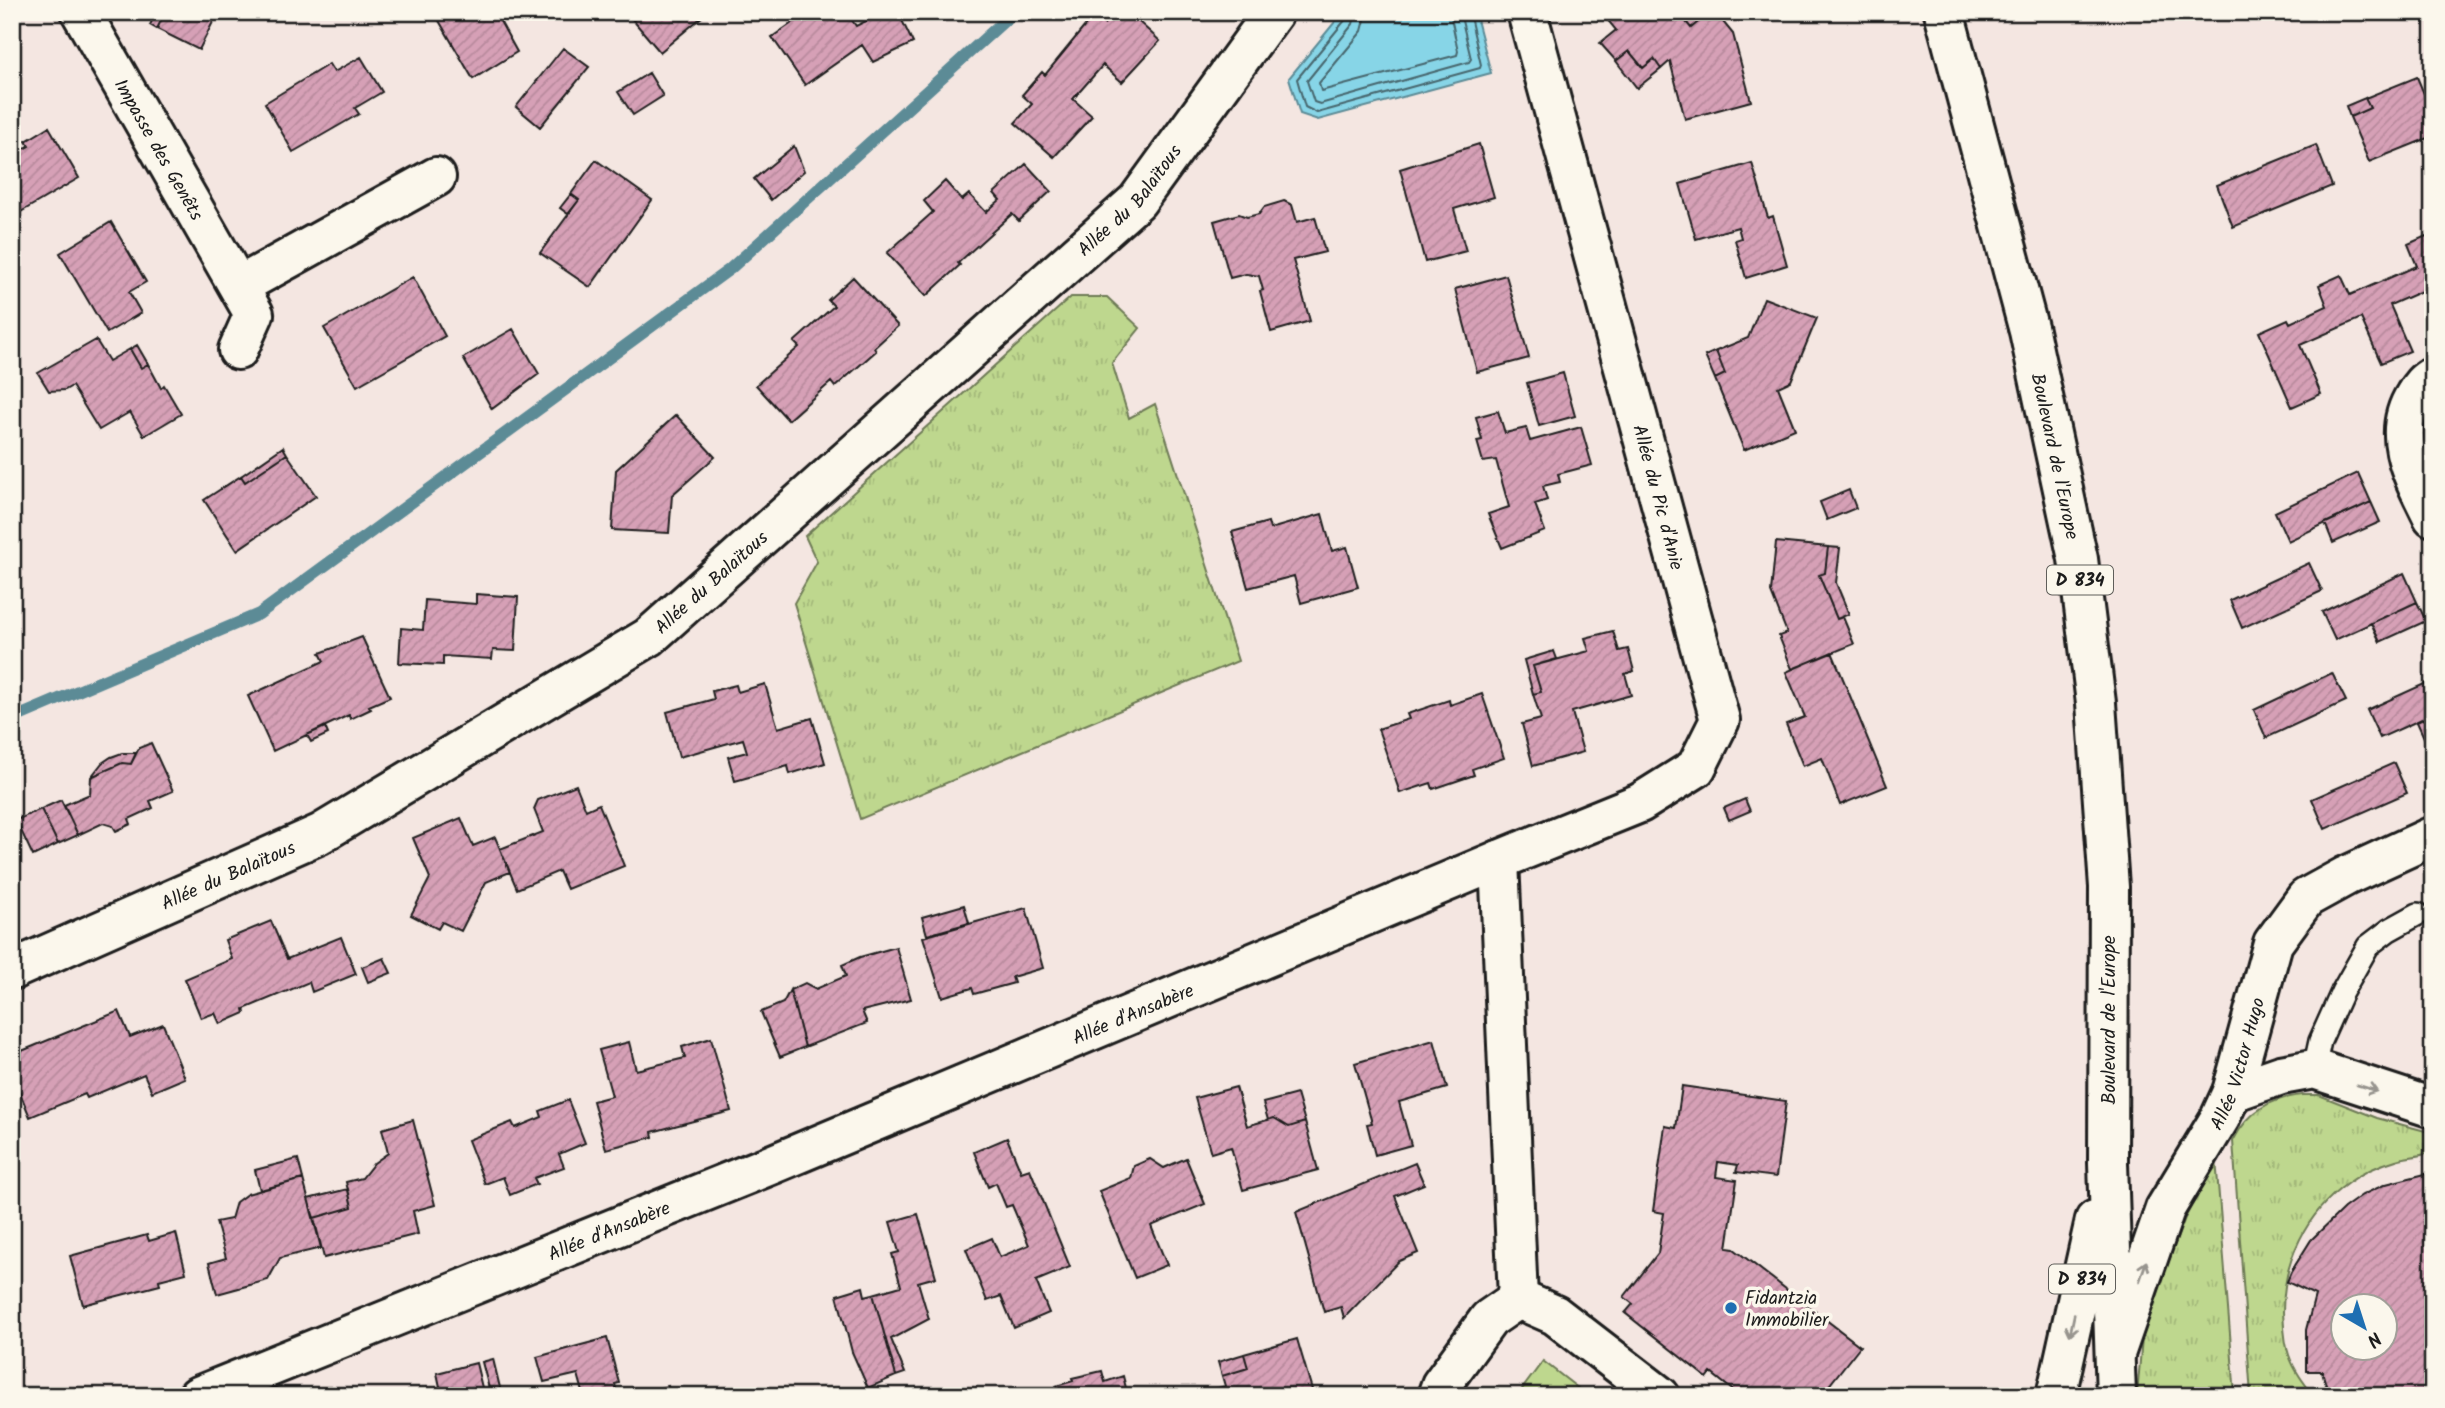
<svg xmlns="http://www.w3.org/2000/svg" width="2445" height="1408" font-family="Kalam,sans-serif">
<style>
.grass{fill:url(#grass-tufts);stroke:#6d7a55;stroke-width:2}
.garden{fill:#bed78e;stroke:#6d7a55;stroke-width:2}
.water{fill:#87d5e7;stroke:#5c8b96;stroke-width:2}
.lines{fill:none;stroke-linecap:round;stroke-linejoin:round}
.shore{stroke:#47666d;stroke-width:2}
.stream{stroke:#5c8b96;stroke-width:12}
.building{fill:url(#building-hatch);stroke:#1c1c1c;stroke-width:2;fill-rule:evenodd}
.service-casing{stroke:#1c1c1c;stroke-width:26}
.minor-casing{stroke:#1c1c1c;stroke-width:44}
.primary-casing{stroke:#1c1c1c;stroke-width:44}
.service{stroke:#fbf7ec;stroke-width:21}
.minor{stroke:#fbf7ec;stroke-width:38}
.primary{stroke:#fbf7ec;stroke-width:38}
.oneway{stroke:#97948e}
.poi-dot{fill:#1f6fb2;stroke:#fbf7ec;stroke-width:2.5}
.labels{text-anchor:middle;stroke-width:7;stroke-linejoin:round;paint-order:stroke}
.shield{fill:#fbf7ec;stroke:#5f5e5a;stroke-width:2}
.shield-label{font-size:18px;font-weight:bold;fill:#1c1c1c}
.street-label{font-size:19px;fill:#1c1c1c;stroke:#fbf7ec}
.poi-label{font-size:19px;fill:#1c1c1c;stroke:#fbf7ec;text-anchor:start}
</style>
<defs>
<pattern id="grass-tufts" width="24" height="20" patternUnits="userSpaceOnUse" patternTransform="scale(1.75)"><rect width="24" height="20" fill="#bed78e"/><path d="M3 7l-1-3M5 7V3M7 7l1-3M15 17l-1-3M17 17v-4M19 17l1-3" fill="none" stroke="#a3b87a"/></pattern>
<pattern id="building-hatch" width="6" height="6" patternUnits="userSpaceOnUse" patternTransform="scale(1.75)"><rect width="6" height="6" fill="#d6a0b6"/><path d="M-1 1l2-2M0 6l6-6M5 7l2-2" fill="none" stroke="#b7899c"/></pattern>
</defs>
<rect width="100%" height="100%" fill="#f4e6e1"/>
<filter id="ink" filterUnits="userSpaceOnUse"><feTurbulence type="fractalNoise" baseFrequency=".0143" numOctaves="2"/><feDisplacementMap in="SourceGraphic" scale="14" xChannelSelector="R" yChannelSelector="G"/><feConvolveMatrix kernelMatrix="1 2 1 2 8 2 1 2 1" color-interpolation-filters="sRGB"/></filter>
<g filter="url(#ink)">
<path class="grass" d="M1071,297h36l33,31 -28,35 17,55 26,-14 83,257 -378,158 -66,-216 23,-41 -12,-26z
M2303,1095h16l58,23 56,15v18c-11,6 -24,5 -37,9 -17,5 -33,12 -48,23 -42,30 -65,78 -65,129 1,14 1,30 6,43 5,15 15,28 25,41h-63l-18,-255c15,-30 38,-43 70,-46z
M2216,1159l19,237h-98l6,-70 42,-108z"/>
<path class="garden" d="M1543,1361l45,35h-71z"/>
<path class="water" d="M1343,12h132l16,61 -173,47 -18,-6 -11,-36z"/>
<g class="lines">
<path class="shore" d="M1348,12l-2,7 -49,60 8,28 12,6 163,-45 1,-3 -12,-53
M1356,12l-3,12 -46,57 7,21 6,2 149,-42 2,-3 -11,-47
M1367,12l-5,19 -43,52 2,8 136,-36 1,-4 -8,-39"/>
<path class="stream" d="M12,719l247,-105 471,-345 284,-257"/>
</g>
<path class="building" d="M156,12h9l-8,17 -7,-4z
M165,12h53l-19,38 -42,-21z
M434,12h61l22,40 -44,27z
M626,12h73l4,4 -43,36z
M808,12h46l-5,4 7,10 28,-14h14l15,31 -40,19 -11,-17 -57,40 -33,-48z
M1115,12h13l32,29 -38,41 -19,-17 -30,34 19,17 -38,41 -39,-34 17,-19 -10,-9 20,-23 3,3 49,-60 10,9z
M1601,12h77l13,16 19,-16h5l18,22 18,67 -66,18 -15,-58 -9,8 -7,-10 -11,9 -14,-17 -13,10 -16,-18 16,-13z
M1678,12h32l-19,16z
M563,48l26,19 -49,60 -24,-20z
M1629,51l14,17 11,-9 7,10 -24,19 -21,-27z
M361,57l21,35 -27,16 4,6 -66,38 -28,-49 64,-39 5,8z
M649,73l14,23 -30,19 -15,-23z
M2417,77l10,24 6,-2v37l-64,26 -19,-45 20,-9 -5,-10z
M2365,98l5,10 -20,9 -4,-11z
M49,127l30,51 -67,39v-62l17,-9 -3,-5z
M1479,144l15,53 -40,12 12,42 -41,11 -25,-93z
M2316,145l16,41 -99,41 -16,-42z
M794,146l10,25 -33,29 -17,-21z
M596,160l56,40 -62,87 -50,-34 39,-53 -8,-6z
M1752,163l16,55 5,-2 14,49 -41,13 -11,-38 6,-2 -3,-11 -42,12 -16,-55z
M1026,164l25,27 -32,30 -7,-7 -54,49 2,2 -34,31 -39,-43 46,-41 -9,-11 21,-20 17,19 7,-6 17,18 14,-12 -6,-7z
M571,194l8,6 -11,14 -8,-6z
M1284,201l8,4 5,17 18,-5 10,35 -32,8 17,61 -39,11 -11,-41 3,-1 -4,-14 -13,-2 -16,4 -16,-57 25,-7 8,3 12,-3 5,-7z
M111,222l35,60 -17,10 12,21 -34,20 -47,-80z
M2433,233v53l-43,19 20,46 -29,12 -20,-45 -61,27 21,49 -29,13 -33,-75 29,-13 2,4 37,-17 -8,-21 22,-10 9,20 67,-29 -9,-22z
M1506,275l23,83 -52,14 -22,-83z
M413,277l32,59 -88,50 -33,-58z
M853,277l45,49 -24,22 2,3 -41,36 -4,-5 -43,38 -32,-35 43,-38 -5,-5 40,-36 -6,-6z
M1764,298l53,20 -26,63 -13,6 17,42 -51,21 -29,-71 10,-5 -9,-23 32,-13z
M513,329l26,45 -47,35 -29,-51z
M96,340l13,21 21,-12 11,19 7,-4 13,24 3,-3 17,29 -37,22 -14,-24 -31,18 -27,-44 -7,4 -16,1 -11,-18z
M137,345l11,19 -7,4 -11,-19z
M1716,351l9,23 -10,5 -10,-23z
M1563,373l12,43 -36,10 -12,-43z
M1498,411l7,22 21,-5 4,13 51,-14 11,38 -34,9 2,8 -17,4 4,14 -12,4 10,27 -43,17 -14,-34 21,-7 -13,-47 -13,2 -6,-21 5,-1 -6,-23z
M676,415l39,42 -43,38 -3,38 -57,-3 4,-60z
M283,447l4,7 -42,28 -4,-6z
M287,454l29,42 -79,54 -33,-50 37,-24 4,6z
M2358,473l13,29 -83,39 -13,-29z
M1849,490l7,18 -29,12 -7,-18z
M2371,502l9,20 -47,21 -8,-20z
M1322,514l10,37 15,-4 11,40 -57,16 -7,-27 -46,12 -16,-56 36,-10 2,7z
M1776,542l52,5 -3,26 -6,2 18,44 6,-2 11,27 -62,25 -13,-33 8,-3 -16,-41z
M1828,547l12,1 -4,35 13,31 -12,5 -18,-44 6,-2z
M2309,563l13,28 -80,37 -12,-28z
M2404,573l13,29 -82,38 -13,-28z
M476,594l42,3 -3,54 -22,-1 -1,9 -49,-3v9l-44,-2 2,-35 22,2 2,-30 51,4z
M2417,602l9,19 -46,21 -9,-19z
M1613,631l6,20 9,-2 6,22 -9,3 6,21 -59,17 11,40 -50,14 -11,-42 19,-5 -8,-25 8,-2 -8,-26 56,-15 -4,-13z
M362,637l28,60 -21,9 2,3 -21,10 -1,-4 -76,36 -25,-55 76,-35 -4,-8z
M1554,651l3,8 -24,7 8,26 -8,2 -9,-34z
M1832,652l55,134 -47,19 -18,-47 -19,8 -17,-42 19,-7 -19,-45z
M2332,673l14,28 -80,37 -12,-28z
M2433,680v34l-53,24 -13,-28z
M765,684l13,44 34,-10 13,45 -35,11 -2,-8 -53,15 -7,-24 19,-5 -4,-13 -64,18 -12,-45 47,-13 -2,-8 24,-6 2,7z
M1482,694l22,64 -32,11 2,6 -41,14 -2,-6 -31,10 -22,-64 31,-10 -2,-5 42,-14 1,5z
M2433,714v24l-7,4 -9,-20z
M325,727l3,7 -17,8 -4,-7z
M151,743l22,48 -23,10 3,7 -24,11 2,5 -15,7 -3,-5 -10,-3 -25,12 -14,-30 26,-11 1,-17 31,-14 9,1 8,-16z
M122,753h14l-5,11 -9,-1 -31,14 11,-14 9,-6z
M2394,763l13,30 -82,36 -13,-30z
M576,785l10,25 13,-6 25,62 -57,23 -8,-18 -42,18 -17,-40 43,-17 -9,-23 4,-9z
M1745,799l5,12 -21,9 -5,-12z
M61,800l17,35 -20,9 -17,-35z
M41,809l17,35 -25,12 -17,-36z
M461,818l12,28 22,-9 15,35 -24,10 -25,49 -19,-9 -4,7 -27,-14 19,-37 -17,-40z
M964,905l5,18 -42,12 -5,-18z
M1026,908l17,60 -31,9 2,6 -40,11 -2,-6 -30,9 -19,-60z
M271,921l16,38 54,-22 15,37 -44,18 -3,-10 -65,27 1,4 -25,11 -5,-11 -14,5 -16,-39 47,-20 -7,-19z
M896,947l15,52 -49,12 5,12 -62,24 -15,-57 15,-7 11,6 30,-13 -4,-11 18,-8z
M384,958l7,15 -23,9 -6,-15z
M790,990l15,57 -25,10 -19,-45 22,-9z
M119,1011l11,26 33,-13 22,54 -33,14 -8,-18 -57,24 -2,-4 -55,23 -18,-43v-19z
M711,1038l20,73 -79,21 1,5 -47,12 -13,-48 19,-5 -13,-46 30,-8 7,28 49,-12 -3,-11z
M1434,1040l13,48 -48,14 12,43 -36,10 -8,-31 5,-1 -17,-60z
M1682,1086l104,15 -10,76 -40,-5 2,-7 -20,-3 -2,15 21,3 -10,68 7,1 126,97 -36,46v4h-84l-29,-23 -4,5 -82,-65 8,-9 -9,-7 34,-44 6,-40 -11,-2 12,-85 11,2z
M1236,1087l11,39 27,-8 15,9 16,-5 13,48 -75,20 -12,-43 -20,6 -16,-55z
M1297,1094l8,28 -16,5 -15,-9 -6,2 -5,-17z
M568,1100l17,43 -26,11 5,13 -30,11 3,6 -27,11 -7,-18 -18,7 -17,-44 44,-18 3,6 27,-11 -2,-6z
M413,1120l22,85 -22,6 5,23 -94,24 -10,-40 38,-11 -6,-25 16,-4 12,-15 14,-10 -6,-24z
M1007,1138l14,34 9,-3 40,98 -34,14 13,32 -35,15 -13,-32 -14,5 -21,-52 26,-11 8,19 29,-12 -17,-40 -6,2 -10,-24 -8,4 -14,-35z
M1186,1158l19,46 -54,22 16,39 -32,13 -36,-87 32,-13 3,-12 16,-7 14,9z
M298,1159l5,20 -43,11 -5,-20z
M1415,1163l9,21 -29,12 23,57 -19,8 -55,57 -3,-11 -17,5 -28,-100z
M2429,1173l4,29v194h-104l-7,-25h-16v-41l9,-35 -28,-13 4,-10 20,-32 33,-32 18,-13 24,-11zM2344,1306h42v42h-42z
M303,1179l18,69 -41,10 -12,22 -51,14 -8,-31 17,-5 -10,-36 15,-3 5,-17 11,-8z
M348,1189l4,18 -38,11 -6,-19z
M918,1214l18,63 -18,5 11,37 -38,20 14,34 -9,3 -23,-82 28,-8 -9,-32 7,-2 -9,-30z
M176,1233l10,40 -27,7 1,5 -77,20 -13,-49 77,-21 2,6z
M863,1287l2,9 8,-2 23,82 -28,12 -16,-36 -15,-57z
M607,1338l12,45 -4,1 3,12h-50l15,-4 -5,-18 -34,8 -7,-25z
M1297,1339l16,54 -10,3h-111l33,-10 -3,-10 26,-8 -4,-14z
M1244,1354l4,14 -26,8 -4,-14z
M493,1359l9,37h-11l-9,-34z
M476,1363l8,33h-42l-5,-23z
M1102,1371l3,11 18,-6 5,20h-83l12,-4 -1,-6 17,-5 -1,-3z
M668,1386l3,10h-41z"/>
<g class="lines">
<defs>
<path id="service" d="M2314,1069l6,-28 22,-49 26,-46 21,-16 29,-16"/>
<g id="minor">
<path id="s1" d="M81,12l173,302 -16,36"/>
<path d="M239,286l197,-109"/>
<path d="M2433,376c-9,5 -13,10 -18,19 -26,41 -1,83 18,122"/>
<path d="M1499,860l141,-57 56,-35 24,-48 -193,-708"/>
<path id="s2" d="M12,970l308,-136 329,-197 488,-436 137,-189"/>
<path d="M2232,1092l49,-17 33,-6 119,39"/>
<path d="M1518,1299l37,16 105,81"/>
<path id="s3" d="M2115,1354l50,-145 55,-91 12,-26 41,-149 33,-45 40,-22 87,-40"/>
<path id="s4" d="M198,1396l575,-232 726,-304 19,439"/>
<path d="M1437,1396l4,-11 48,-66 29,-20"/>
</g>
<g id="primary">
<path id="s5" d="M1944,12l85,319 49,228 18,144 13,184 -1,276 8,233"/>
<path d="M2056,1396l39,-176"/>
</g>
</defs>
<use href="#service" class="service-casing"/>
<use href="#minor" class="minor-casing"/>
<use href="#primary" class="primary-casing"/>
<use href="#service" class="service"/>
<use href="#minor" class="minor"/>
<use href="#primary" class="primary"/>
</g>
<defs><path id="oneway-shaft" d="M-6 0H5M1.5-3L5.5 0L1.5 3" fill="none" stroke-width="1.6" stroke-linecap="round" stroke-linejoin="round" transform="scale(1.75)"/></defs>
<g class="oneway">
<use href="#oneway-shaft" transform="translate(2367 1088) rotate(17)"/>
<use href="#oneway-shaft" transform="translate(2143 1271) rotate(-71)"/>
<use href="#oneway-shaft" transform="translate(2072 1325) rotate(102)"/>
</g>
</g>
<circle class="poi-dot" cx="1731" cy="1308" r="7"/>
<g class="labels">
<g class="shield">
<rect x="2047" y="565.5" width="66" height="29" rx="5"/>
<rect x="2049" y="1264.5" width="66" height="29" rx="5"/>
</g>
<g class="shield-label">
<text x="2080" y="586">D 834</text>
<text x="2082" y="1285">D 834</text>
</g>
<g class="street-label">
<text dy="7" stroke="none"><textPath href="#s1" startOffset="158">Impasse des Genêts</textPath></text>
<text dy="7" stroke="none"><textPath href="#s2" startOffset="1370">Allée du Balaïtous</textPath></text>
<text dy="7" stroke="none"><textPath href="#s5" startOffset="458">Boulevard de l'Europe</textPath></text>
<text transform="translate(1659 497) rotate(75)" y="7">Allée du Pic d'Anie</text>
<text dy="7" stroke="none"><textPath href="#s2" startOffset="803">Allée du Balaïtous</textPath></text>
<text dy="7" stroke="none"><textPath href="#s2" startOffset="236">Allée du Balaïtous</textPath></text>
<text dy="7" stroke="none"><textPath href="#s4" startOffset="1010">Allée d'Ansabère</textPath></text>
<text transform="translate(2108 1020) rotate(-90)" y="7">Boulevard de l'Europe</text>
<text dy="7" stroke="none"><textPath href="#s3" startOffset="317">Allée Victor Hugo</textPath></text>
<text dy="7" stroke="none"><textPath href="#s4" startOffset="443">Allée d'Ansabère</textPath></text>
</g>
<g class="poi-label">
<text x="1745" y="1304">Fidantzia<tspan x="1745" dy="22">Immobilier</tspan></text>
</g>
</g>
<rect width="2445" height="1408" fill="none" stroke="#fbf7ec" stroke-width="42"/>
<rect x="21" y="21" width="2403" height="1366" fill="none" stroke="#1c1c1c" stroke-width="2.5" filter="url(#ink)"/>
<g transform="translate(2364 1327) rotate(141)"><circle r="33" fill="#fbf7ec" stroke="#a29f99" stroke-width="2"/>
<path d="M0-5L12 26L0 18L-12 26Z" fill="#1f6fb2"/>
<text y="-10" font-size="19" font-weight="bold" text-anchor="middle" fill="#1c1c1c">N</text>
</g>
</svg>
